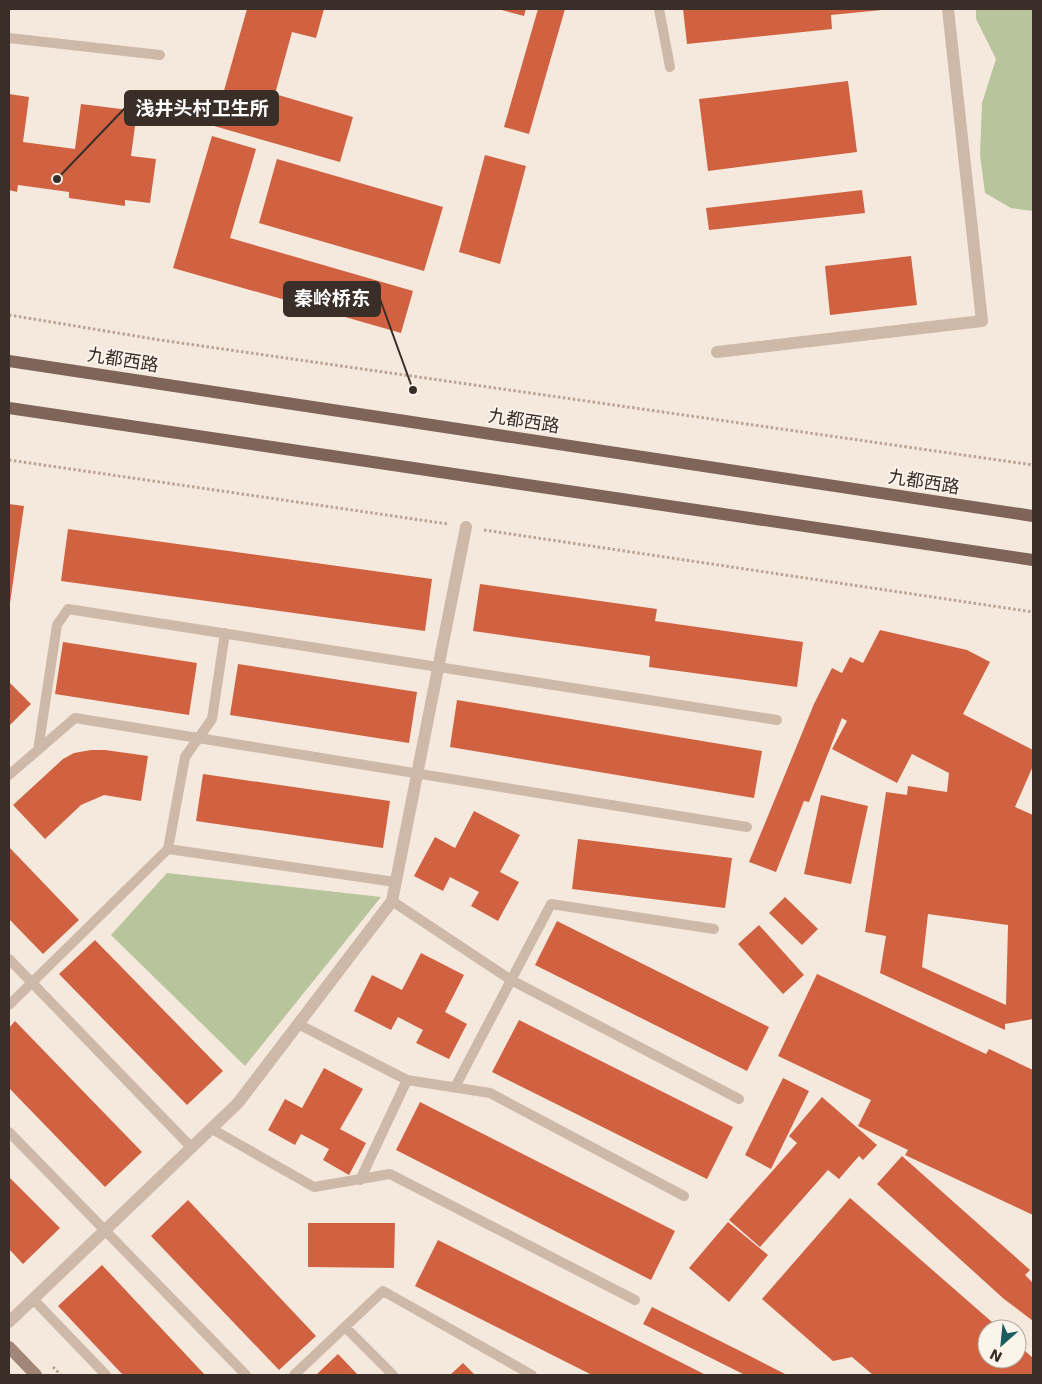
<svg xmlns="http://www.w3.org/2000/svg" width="1042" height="1384" font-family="'DejaVu Sans','Noto Sans SC',sans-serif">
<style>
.green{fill:#b8c59c}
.building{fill:#d06141;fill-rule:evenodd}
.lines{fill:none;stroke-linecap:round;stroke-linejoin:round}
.path{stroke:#baa392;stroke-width:3;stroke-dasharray:2.5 2.5;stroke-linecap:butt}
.lane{stroke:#ceb9a8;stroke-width:10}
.street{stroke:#ceb9a8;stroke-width:12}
.secondary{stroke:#a28779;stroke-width:12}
.primary{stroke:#7e6459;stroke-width:12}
.labels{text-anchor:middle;stroke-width:4;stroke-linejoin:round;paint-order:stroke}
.street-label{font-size:18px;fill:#3a2e29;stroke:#fbf4eb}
.leader{fill:none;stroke:#3a2e29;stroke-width:2}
.callout-dot{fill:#3a2e29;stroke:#fbf4eb;stroke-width:2}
.callout{fill:#3a2e29;stroke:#3a2e29;stroke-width:2}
.callout-label{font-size:19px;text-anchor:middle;font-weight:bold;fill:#fff}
</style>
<rect width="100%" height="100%" fill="#f5e9de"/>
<path class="green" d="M976,9h57v202l-22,-3 -26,-15 -5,-38 2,-52 14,-44 -20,-40z
M167,873l214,24 -136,169 -134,-131z"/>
<path class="building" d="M247,9h77l-8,29 -24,-6 -17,62 78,23 -13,45 -126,-36z
M498,9h28l-2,7z
M538,9h27l-36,125 -25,-7z
M683,9h199v1l-51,5 1,14 -145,15z
M848,81l9,71 -149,19 -9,-72z
M9,94l20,3 -6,45 52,7 6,-45 56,7 -6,45 25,3 -6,44 -25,-3v6l-56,-8v-6l-51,-7 -1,7 -8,-2z
M212,136l44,13 -26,89 183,53 -12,42 -228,-65z
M485,155l41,11 -26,98 -41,-12z
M277,159l166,48 -19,64 -165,-48z
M862,190l3,23 -156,17 -3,-22z
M911,256l6,49 -87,10 -5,-49z
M9,504l15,2 -14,97h-1z
M68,529l364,50 -7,52 -364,-50z
M480,584l177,25 -2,12 148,21 -6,45 -148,-20 1,-11 -177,-25z
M880,630l87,20 23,12 -27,52 70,36v16l-18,41 18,8v204l-28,5v6l-125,-57 6,-37 -21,-4 21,-140 21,3 1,-9 39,6 2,-19 -37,-19 -15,29 -65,-34 15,-28 -5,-3 -33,84 -5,-1 -28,71 -27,-10 65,-158 18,-36 10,5 8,-16 13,6zM928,914l80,11 -2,80 -84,-38z
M63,642l134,21 -8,52 -134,-21z
M238,664l179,28 -8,51 -179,-28z
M9,682l22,22 -22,22z
M457,700l305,51 -8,47 -304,-51z
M91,750h14l43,6 -7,45 -37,-6 -23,10 -36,34 -32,-34 50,-46 11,-6z
M203,774l187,27 -7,47 -187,-27z
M821,795l47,11 -17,78 -47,-10z
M474,811l46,24 -20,37 19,10 -21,39 -27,-15 8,-14 -29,-15 -7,14 -29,-15 21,-39 20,11z
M578,839l154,19 -7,50 -153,-19z
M9,847l70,73 -36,34 -34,-35z
M785,897l33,32 -16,16 -33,-32z
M557,921l212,106 -22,44 -212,-106z
M759,925l45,50 -21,19 -45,-50z
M95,940l128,131 -36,34 -128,-131z
M421,953l43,22 -19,37 22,12 -18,35 -33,-16 7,-13 -25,-13 -7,13 -37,-19 18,-36 30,15z
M817,974l169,80 3,-5 44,21v145l-128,-60 3,-5 -50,-24 13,-26 -93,-44z
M519,1020l214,107 -26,52 -215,-107z
M15,1021l127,131 -37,35 -96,-99v-60z
M324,1068l39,21 -23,40 26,14 -17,32 -26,-15 6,-11 -28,-15 -6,11 -27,-15 17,-31 17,9z
M783,1078l26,13 -38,78 -26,-14z
M822,1097l55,48 -14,15 -4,-4 -20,23 -11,-9 -68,77 -31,-27 68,-77 -8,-7z
M420,1102l255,129 -24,49 -255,-130z
M902,1156l128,114 -5,5 8,8v38l-29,-22 -127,-115z
M9,1177l51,51 -37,36 -14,-15z
M850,1198l150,131h-13v30h30v-15l16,14v17h-160l-21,-18 -19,4 -71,-62z
M188,1200l128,136 -37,34 -128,-134z
M728,1222l40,33 -39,47 -40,-34z
M308,1223h87l-1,45 -86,-1z
M438,1240l153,77 115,58h-114l-177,-89z
M102,1265l103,110h-82l-65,-69z
M652,1307l96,48 39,20h-42l-102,-51z
M338,1354l20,21h-42z
M463,1363l12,12h-25z"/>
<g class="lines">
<path class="path" d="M9,315l151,25 873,125
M9,460l439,64
M484,530l549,82
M53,1367l8,8"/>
<path class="lane" d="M659,9l11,58
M9,38l151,17
M38,750l19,-125 11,-16 709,111
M9,775l66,-57 672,109
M168,849l17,-92 27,-38 13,-86
M392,901l119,79 228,119
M9,959l183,189
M9,1005l159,-156 227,33
M298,1024l109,56 83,13 194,103
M455,1087l96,-183 163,25
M212,1129l102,58 76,-13 245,126
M9,1132l237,243
M360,1180l47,-100
M33,1299l73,76
M345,1327l48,48
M294,1375l89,-84 149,84"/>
<path class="street" d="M717,352l265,-31 -34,-312
M9,1322l229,-219 154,-202 74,-374"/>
<path class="secondary" d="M9,1347l27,28"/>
<path class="primary" d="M9,361l1024,155
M9,408l1024,152"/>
</g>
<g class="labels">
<g class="street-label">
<text transform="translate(123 360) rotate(9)" y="6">九都西路</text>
<text transform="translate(524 421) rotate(9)" y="6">九都西路</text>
<text transform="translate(924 482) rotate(9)" y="6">九都西路</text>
</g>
</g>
<path class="leader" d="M57 179L125 108M413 390L380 299"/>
<g class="callout-dot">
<circle cx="57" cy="179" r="5"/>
<circle cx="413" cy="390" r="5"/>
</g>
<g class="callout">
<rect x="125" y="91" width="153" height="34" rx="5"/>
<rect x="284" y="282" width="96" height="34" rx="5"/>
</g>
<g class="callout-label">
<text x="202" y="115">浅井头村卫生所</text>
<text x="332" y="305">秦岭桥东</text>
</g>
<rect width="1042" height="1384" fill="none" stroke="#3a2e29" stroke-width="20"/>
<g transform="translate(1002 1344) rotate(207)"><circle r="24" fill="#fbf4eb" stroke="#aea59d"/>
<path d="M0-4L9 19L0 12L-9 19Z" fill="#1a5d60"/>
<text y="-8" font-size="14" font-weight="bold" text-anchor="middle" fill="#3a2e29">N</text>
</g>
</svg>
